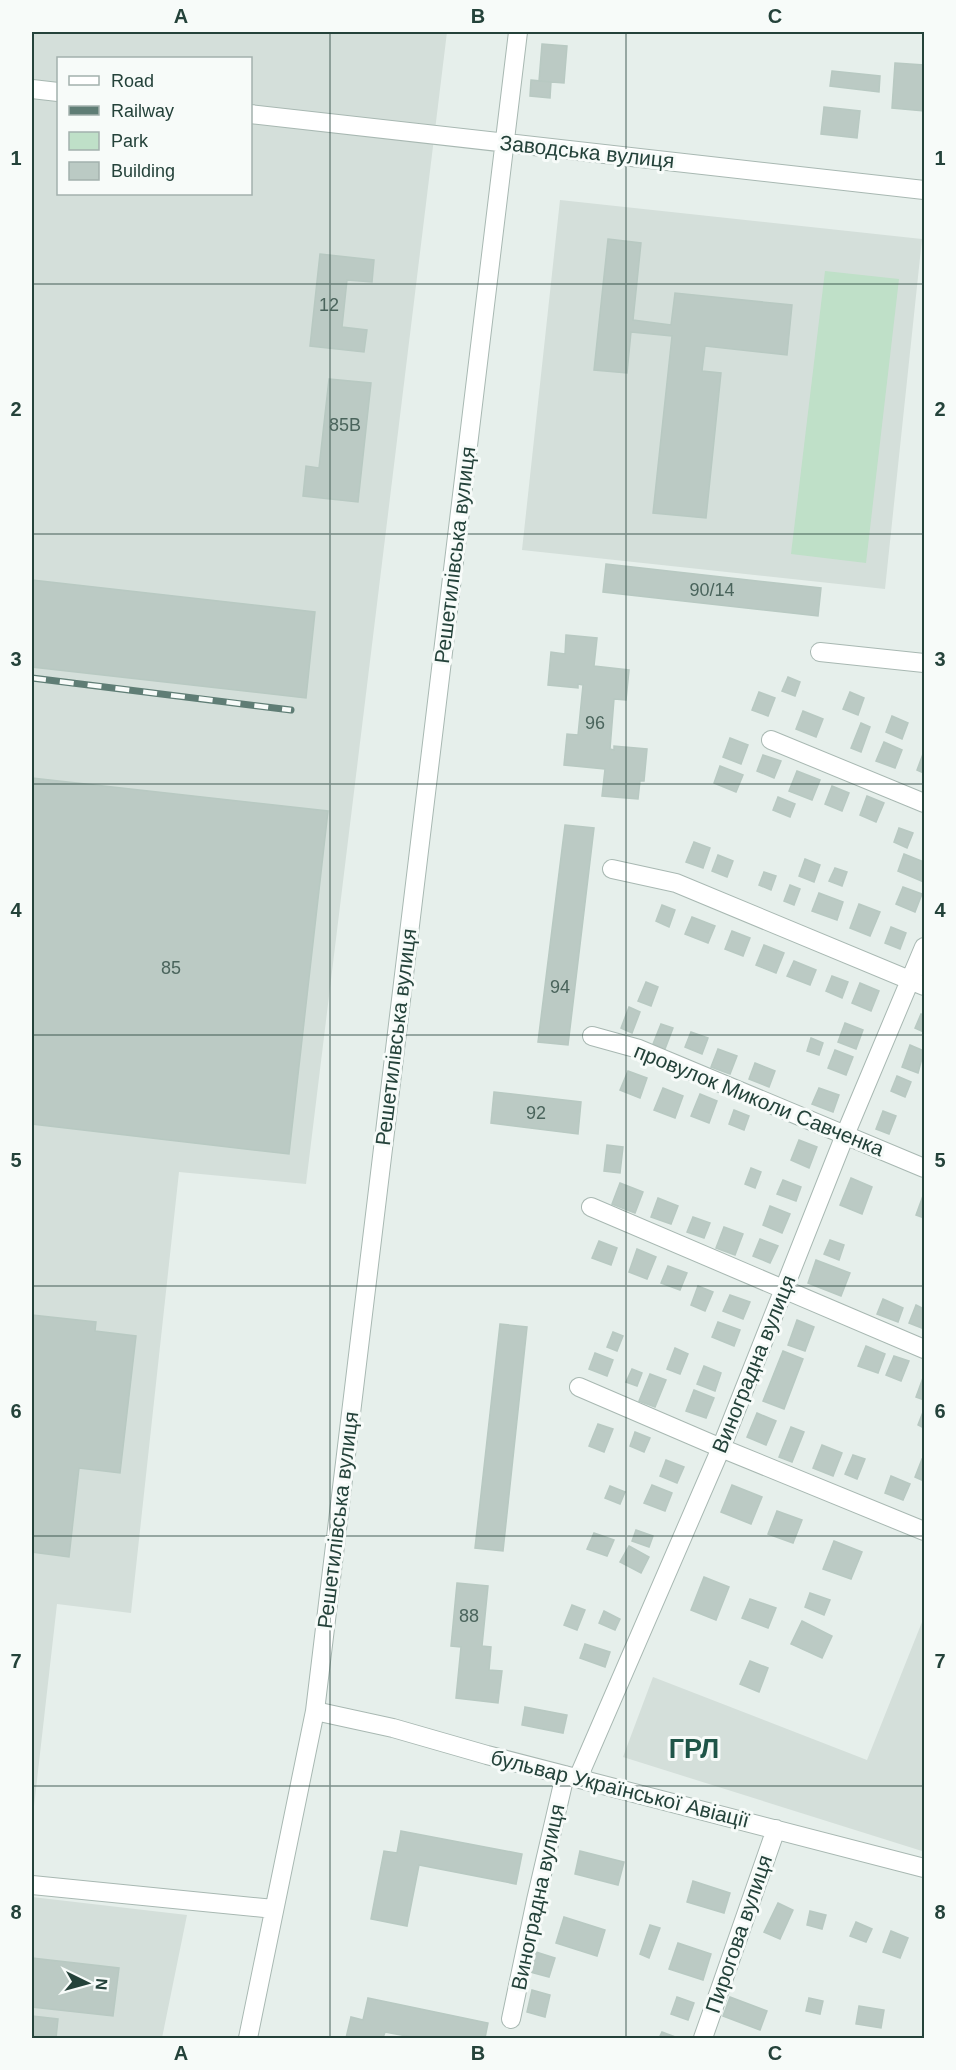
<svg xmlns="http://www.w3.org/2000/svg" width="956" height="2070" font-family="Arial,sans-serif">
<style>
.built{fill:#d4dfda;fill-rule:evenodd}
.green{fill:#bfe0c8}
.building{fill:#bbcac4;stroke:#b8c9c2;stroke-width:1.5}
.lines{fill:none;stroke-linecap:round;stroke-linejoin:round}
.minor-casing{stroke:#a8b8b2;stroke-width:20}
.minor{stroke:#fff;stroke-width:18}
.rail-casing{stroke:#5f7d75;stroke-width:7}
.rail{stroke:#f7fbf9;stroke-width:4.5;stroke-dasharray:14;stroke-linecap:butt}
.grid{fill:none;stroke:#24423a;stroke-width:1.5;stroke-opacity:0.55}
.labels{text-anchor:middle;stroke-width:6;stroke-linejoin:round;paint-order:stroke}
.number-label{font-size:18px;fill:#4a645c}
.street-label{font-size:21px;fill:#24423a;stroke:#f7fbf9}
.district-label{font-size:27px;font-weight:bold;fill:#1f5548;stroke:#f7fbf9}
.neatline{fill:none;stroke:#24423a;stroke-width:2}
.grid-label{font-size:20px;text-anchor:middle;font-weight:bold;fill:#24423a}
</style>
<rect width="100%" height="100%" fill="#e6efeb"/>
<path class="built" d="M32,32h415l-141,1152 -127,-12 -48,441 -74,-9 -25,220zM58,58h192v136h-192z
M560,200l362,39 -37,350 -363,-39z
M924,1617v226l-2,8 -299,-94 30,-80 214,83z
M32,1897l155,18 -25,123h-130z"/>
<path class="green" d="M825,271l74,8 -33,284 -75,-9z"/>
<path class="building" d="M542,44l25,2 -3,37 -25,-2z
M895,63l29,2v46l-32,-3z
M832,71l48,5 -1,16 -49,-6z
M531,80l20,2 -1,16 -20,-2z
M824,107l36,4 -3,27 -36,-4z
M608,239l33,4 -8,77 38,5 4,-32 117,12 -5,50 -82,-9 -3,25 19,2 -15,145 -53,-5 19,-177 -41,-4 -4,41 -33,-3z
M320,254l54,6 -2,22 -25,-2 -5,47 25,3 -3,22 -54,-6z
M329,379l42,4 -13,119 -55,-6 3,-30 13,2z
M606,564l215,24 -3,28 -215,-24z
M32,580l283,32 -9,86 -274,-31z
M566,635l31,3 -3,28 35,4 -3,30 -12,-1 -4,50 4,1v-4l33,3 -3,32h-4l-2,18 -36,-3 3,-27 -41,-4 3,-31 11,1 5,-50 -5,-1v4l-30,-3 3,-33 14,2z
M788,677l12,5 -5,14 -13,-5z
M759,692l16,6 -7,18 -16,-6z
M850,692l14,6 -6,17 -15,-6z
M803,711l20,8 -7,18 -20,-8z
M892,716l16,7 -6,16 -16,-7z
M861,723l9,4 -9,25 -10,-4z
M730,738l18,7 -7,19 -18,-7z
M884,742l18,8 -7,18 -19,-7z
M923,754h1v19l-7,-3z
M763,755l18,6 -7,17 -17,-7z
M720,766l23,9 -7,17 -22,-9z
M797,771l23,9 -8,20 -23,-9z
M32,778l296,33 -39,343 -257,-30z
M832,786l17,7 -7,18 -17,-7z
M867,796l17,7 -8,19 -16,-7z
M778,797l17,7 -5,13 -17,-7z
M565,825l29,3 -26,217 -30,-3z
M899,828l14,5 -6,15 -13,-6z
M694,842l16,6 -7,20 -17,-6z
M904,854l20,8v20l-26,-11z
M718,855l15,6 -6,16 -15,-6z
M805,859l15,6 -6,17 -15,-6z
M835,868l12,4 -5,14 -13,-5z
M764,872l12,4 -5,14 -12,-5z
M790,885l10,4 -6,16 -10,-4z
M903,887l19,7 -7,18 -19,-8z
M819,893l24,9 -6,18 -25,-9z
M859,904l21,8 -10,24 -20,-8z
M662,905l13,5 -6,17 -13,-6z
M692,917l23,9 -7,17 -23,-9z
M891,927l15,6 -6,16 -15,-6z
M732,931l18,7 -7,18 -18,-7z
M764,945l20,8 -8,20 -20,-8z
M794,961l22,9 -6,15 -23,-9z
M832,976l16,6 -6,16 -16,-7z
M646,982l12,5 -7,19 -13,-5z
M860,983l19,8 -8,20 -19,-8z
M629,1007l11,5 -8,21 -11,-5z
M921,1014l3,1v17l-9,-4z
M845,1023l18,7 -7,19 -18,-7z
M661,1024l12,4 -8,21 -12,-5z
M691,1032l17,6 -6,16 -17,-7z
M811,1038l12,5 -4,12 -12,-4z
M910,1045l14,6 -6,22 -16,-6z
M718,1049l19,7 -7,18 -19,-7z
M835,1050l18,7 -7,18 -18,-7z
M755,1063l20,8 -6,16 -20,-8z
M628,1071l19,7 -7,20 -20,-8z
M897,1076l14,6 -6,15 -14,-6z
M663,1088l20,8 -8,22 -21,-8z
M819,1088l20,7 -6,17 -21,-8z
M494,1092l87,10 -3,32 -87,-11z
M700,1094l17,7 -8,22 -18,-7z
M734,1110l15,6 -5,14 -15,-6z
M883,1111l13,5 -7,18 -13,-5z
M799,1140l18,7 -8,21 -18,-8z
M607,1145l16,2 -3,26 -16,-2z
M751,1168l10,4 -6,16 -10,-4z
M851,1178l21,9 -10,27 -22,-9z
M783,1180l18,7 -5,14 -19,-7z
M620,1183l23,9 -8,21 -23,-9z
M924,1193v25l-8,-3z
M658,1198l20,8 -7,18 -20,-7z
M770,1206l20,8 -8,19 -19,-8z
M693,1217l17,6 -6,15 -17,-6z
M724,1227l19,7 -8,21 -19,-7z
M760,1239l18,7 -8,17 -17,-7z
M830,1240l14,5 -5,15 -15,-6z
M599,1241l18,7 -6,17 -19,-7z
M637,1249l19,8 -9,22 -18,-7z
M816,1260l34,13 -9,23 -33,-13z
M668,1266l19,7 -7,17 -19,-7z
M698,1286l15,6 -8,19 -14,-6z
M730,1295l20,7 -7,17 -20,-8z
M883,1299l20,9 -5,14 -21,-8z
M916,1305l8,4v20l-15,-6z
M32,1315l64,7 -1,9 41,5 -16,137 -41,-5 -10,89 -37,-5z
M797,1320l17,7 -9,24 -17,-6z
M718,1322l22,8 -6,16 -22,-9z
M500,1324l27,3 -24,224 -28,-3z
M613,1332l10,4 -6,15 -10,-4z
M866,1346l19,8 -7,19 -20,-7z
M675,1348l13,6 -8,20 -13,-5z
M783,1351l20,8 -19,50 -21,-8z
M595,1353l18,7 -6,16 -18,-7z
M894,1356l15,5 -8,20 -15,-6z
M704,1366l17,7 -6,18 -18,-7z
M632,1369l10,4 -5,13 -11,-4z
M650,1374l16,6 -11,27 -16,-6z
M924,1375v25l-8,-3z
M694,1390l20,8 -8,20 -20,-7z
M923,1412h1v16l-6,-3z
M757,1413l19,8 -10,24 -19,-8z
M598,1424l15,5 -9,23 -15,-6z
M791,1427l13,5 -12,30 -13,-5z
M635,1432l15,6 -6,14 -14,-6z
M822,1445l20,8 -9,23 -20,-8z
M853,1455l12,4 -8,20 -12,-5z
M922,1459l2,1v21l-9,-4z
M666,1460l18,7 -7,16 -17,-7z
M891,1476l19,8 -7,16 -18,-7z
M652,1485l20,8 -7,18 -21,-8z
M732,1485l30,12 -11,27 -30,-12z
M610,1486l15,6 -5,12 -15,-6z
M777,1511l25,9 -9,23 -25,-9z
M636,1530l17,6 -4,11 -17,-6z
M594,1533l20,7 -7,16 -20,-7z
M834,1541l28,11 -11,27 -28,-10z
M629,1546l20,11 -8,16 -21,-11z
M704,1577l25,10 -13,33 -25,-10z
M457,1583l31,3 -6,60 9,1 -2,23 13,1 -4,32 -42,-5 5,-51 -10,-1z
M810,1593l20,7 -6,15 -19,-8z
M750,1599l26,9 -8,20 -26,-10z
M572,1605l13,5 -8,20 -13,-5z
M604,1611l16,8 -5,11 -16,-7z
M802,1621l30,15 -10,22 -31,-14z
M585,1644l25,8 -5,15 -25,-9z
M750,1661l18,7 -9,24 -19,-8z
M525,1707l42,8 -4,18 -41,-8z
M401,1831l121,23 -6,30 -97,-19 -12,61 -36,-7 13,-68 13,2z
M580,1851l44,11 -6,23 -43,-11z
M693,1881l37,12 -6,20 -37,-11z
M778,1903l15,7 -13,29 -16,-7z
M810,1911l16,4 -4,14 -15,-4z
M564,1917l41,13 -8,26 -41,-13z
M856,1922l16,7 -6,13 -16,-6z
M650,1925l10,3 -11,30 -9,-4z
M891,1931l17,7 -8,20 -17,-6z
M678,1943l33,11 -8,26 -34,-11z
M536,1952l19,6 -6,19 -19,-5z
M32,1958l87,10 -6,48 -81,-9z
M532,1990l18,5 -5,22 -18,-5z
M677,1997l17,6 -6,17 -17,-6z
M730,1997l37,14 -7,19 -37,-14z
M368,1998l120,25 -3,15h-68l-32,-6 -2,6h-37l5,-21 12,3z
M809,1998l14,3 -3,13 -14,-3z
M859,2006l25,4 -3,18 -25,-4z
M32,2016l26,3 -2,19h-24z
M662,2032l16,6h-19z"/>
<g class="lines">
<defs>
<path id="minor" d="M32,89l26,3
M250,114l674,76
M820,652l104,11
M771,740l153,63
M612,869l64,14 248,103
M592,1036l47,13 285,119
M591,1207l333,142
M579,1387l142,61 203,83
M315,1711l78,17 94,27 437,113
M578,1778l143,-330 124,-313 79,-188
M32,1885l242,24
M511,2019l25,-119 29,-125
M248,2038l67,-327 203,-1679
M703,2038l73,-209"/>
</defs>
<use href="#minor" class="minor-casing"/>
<use href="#minor" class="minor"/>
<defs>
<path id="rail" d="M32,678l259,32"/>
</defs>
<use href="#rail" class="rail-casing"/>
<use href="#rail" class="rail"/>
</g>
<path class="grid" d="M330,32v2006M626,32v2006M32,284h892M32,534h892M32,784h892M32,1035h892M32,1286h892M32,1536h892M32,1786h892"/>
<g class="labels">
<g class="number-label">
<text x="329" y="311">12</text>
<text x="345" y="431">85В</text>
<text x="712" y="596">90/14</text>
<text x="595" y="729">96</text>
<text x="171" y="974">85</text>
<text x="560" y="993">94</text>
<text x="536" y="1119">92</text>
<text x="469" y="1622">88</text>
</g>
<g class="street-label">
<text transform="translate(587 152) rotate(6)" y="7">Заводська вулиця</text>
<text transform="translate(455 555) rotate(-83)" y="7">Решетилівська вулиця</text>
<text transform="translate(396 1037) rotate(-83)" y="7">Решетилівська вулиця</text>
<text transform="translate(759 1100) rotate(22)" y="7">провулок Миколи Савченка</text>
<text transform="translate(754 1364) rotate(-68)" y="7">Виноградна вулиця</text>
<text transform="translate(338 1520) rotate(-83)" y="7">Решетилівська вулиця</text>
<text transform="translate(620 1789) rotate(14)" y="7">бульвар Української Авіації</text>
<text transform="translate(538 1897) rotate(-78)" y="7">Виноградна вулиця</text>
<text transform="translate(739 1934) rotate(-71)" y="7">Пирогова вулиця</text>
</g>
<g class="district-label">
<text x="694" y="1758">ГРЛ</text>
</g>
</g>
<rect width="956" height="2070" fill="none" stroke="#f7fbf9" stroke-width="66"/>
<rect x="57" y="57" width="195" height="138" fill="#f7fbf9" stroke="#a3b1ad" stroke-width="1.5"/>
<rect x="69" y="76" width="30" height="9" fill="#ffffff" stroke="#a3b1ad" stroke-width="1.5"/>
<text x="111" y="87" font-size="18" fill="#24423a">Road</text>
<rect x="69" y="106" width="30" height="9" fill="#5f7d75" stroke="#a3b1ad" stroke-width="1.5"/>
<text x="111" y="117" font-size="18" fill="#24423a">Railway</text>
<rect x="69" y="132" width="30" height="18" fill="#bfe0c8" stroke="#a3b1ad" stroke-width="1.5"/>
<text x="111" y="147" font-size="18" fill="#24423a">Park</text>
<rect x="69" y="162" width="30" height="18" fill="#bbcac4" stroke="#a3b1ad" stroke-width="1.5"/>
<text x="111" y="177" font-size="18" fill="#24423a">Building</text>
<g transform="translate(87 1983) rotate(95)" stroke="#f7fbf9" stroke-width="4.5" paint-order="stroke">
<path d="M0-4.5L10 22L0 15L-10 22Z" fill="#24423a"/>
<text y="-9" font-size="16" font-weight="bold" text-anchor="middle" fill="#24423a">N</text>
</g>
<rect x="33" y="33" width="890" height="2004" class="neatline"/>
<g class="grid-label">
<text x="181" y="23">A</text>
<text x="478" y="23">B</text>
<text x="775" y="23">C</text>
<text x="16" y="165">1</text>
<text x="940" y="165">1</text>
<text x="16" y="416">2</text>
<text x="940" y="416">2</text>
<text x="16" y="666">3</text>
<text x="940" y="666">3</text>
<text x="16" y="917">4</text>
<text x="940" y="917">4</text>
<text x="16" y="1167">5</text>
<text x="940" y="1167">5</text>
<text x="16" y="1418">6</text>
<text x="940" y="1418">6</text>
<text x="16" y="1668">7</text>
<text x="940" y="1668">7</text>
<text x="16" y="1919">8</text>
<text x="940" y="1919">8</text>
<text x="181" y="2060">A</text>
<text x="478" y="2060">B</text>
<text x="775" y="2060">C</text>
</g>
</svg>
